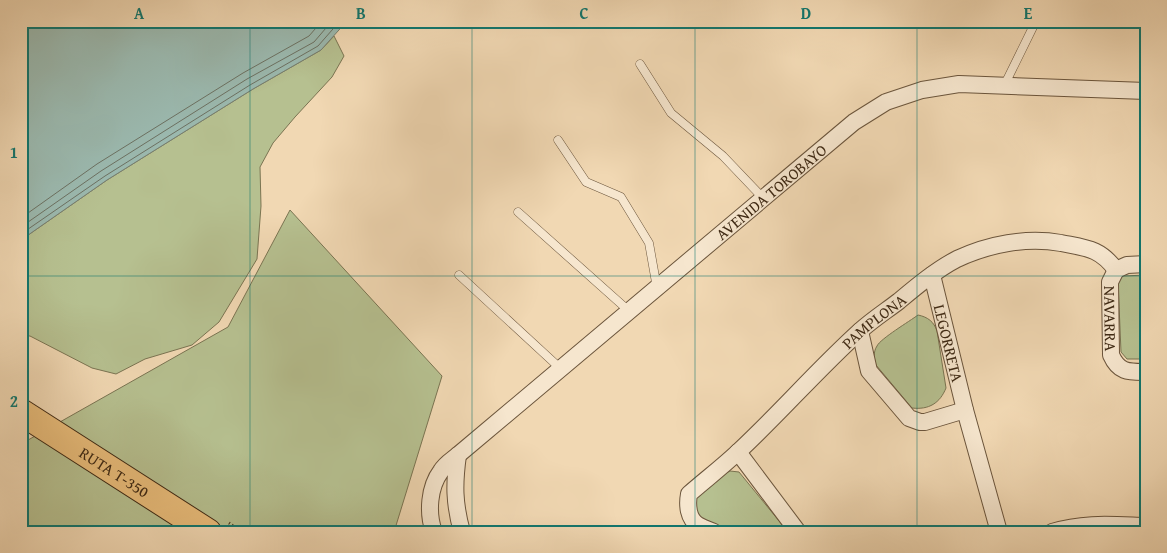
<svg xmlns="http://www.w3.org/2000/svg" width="1167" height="553" font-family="'Gentium Book Plus',serif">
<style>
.green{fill:#b6c090;stroke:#7a7452}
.water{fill:#9bb9af;stroke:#767f71}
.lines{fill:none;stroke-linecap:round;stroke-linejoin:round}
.shore{stroke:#6c7162;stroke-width:1}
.lane-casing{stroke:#6b553c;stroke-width:9}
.street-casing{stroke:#6b553c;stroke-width:18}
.primary-casing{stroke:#3e2914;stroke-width:28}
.path{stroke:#3e2914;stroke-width:3;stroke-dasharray:1 2.5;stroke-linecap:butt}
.lane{stroke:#f6e6ce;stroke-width:8}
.street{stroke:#f6e6ce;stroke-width:16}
.primary{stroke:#e8bc7a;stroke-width:26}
.grid{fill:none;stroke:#0f766e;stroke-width:1;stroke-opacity:0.55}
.labels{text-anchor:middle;stroke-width:4;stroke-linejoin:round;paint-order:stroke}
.street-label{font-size:16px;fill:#3e2914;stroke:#f6e6ce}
.neatline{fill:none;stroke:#0f766e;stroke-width:2}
.grid-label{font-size:16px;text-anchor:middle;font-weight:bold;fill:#0f766e}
</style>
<rect width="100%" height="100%" fill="#f1d8b3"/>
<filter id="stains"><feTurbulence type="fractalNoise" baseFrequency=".004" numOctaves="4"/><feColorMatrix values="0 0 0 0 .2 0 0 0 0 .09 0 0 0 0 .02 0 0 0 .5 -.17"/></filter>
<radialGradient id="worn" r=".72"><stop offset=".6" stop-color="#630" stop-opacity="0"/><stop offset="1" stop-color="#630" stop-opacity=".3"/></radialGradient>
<path class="green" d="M334,36l10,20 -12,21 -37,40 -22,26 -13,24 1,39 -4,53 -38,63 -27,23 -47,14 -29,15 -24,-6 -62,-32h-9v-96l86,-60 146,-91 68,-39z
M290,210l152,166 -48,156h-373v-88l207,-117z
M1146,275v84h-19l-6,-7 -3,-71 5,-5z
M918,315c10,2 16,7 19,16l9,57c-6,15 -17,22 -34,20l-36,-43c-2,-6 -3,-13 1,-19 3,-7 33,-25 41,-31z
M730,471l9,1 45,55v5h-51l-32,-14 -5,-7 -1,-13 29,-24z"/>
<path class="water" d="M21,21h326l-26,29 -68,39 -146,91 -86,60z"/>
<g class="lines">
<path class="shore" d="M21,218l76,-54 146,-91 66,-37 13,-15
M21,227l80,-56 146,-92 67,-37 18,-21
M21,234l84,-58 145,-91 68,-39 22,-25"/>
<defs>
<path id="lane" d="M640,64l31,49 52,43 40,42
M1004,86l29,-59v-6
M558,140l28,42 35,15 28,46 8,45
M518,212l111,99
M459,275l102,94"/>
<g id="street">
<path id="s1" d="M1116,270l-6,12 1,73c8,18 18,17 35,17"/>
<path d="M1116,270l11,-5 19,-1"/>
<path id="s2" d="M932,275l33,135 34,122"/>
<path d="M860,331l9,40 40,47 11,4h5l40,-12"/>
<path d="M738,452l60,80"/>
<path id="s3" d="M458,455l396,-333 32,-20 36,-12 37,-6 187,7"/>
<path d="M434,532c-7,-19 -5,-45 7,-61 4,-7 11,-11 17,-16 -4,29 -4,48 4,77"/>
<path id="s4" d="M714,532c-5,-2 -11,-4 -16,-7 -10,-6 -11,-20 -9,-31 16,-14 33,-27 49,-42 42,-39 79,-82 122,-121 12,-11 26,-20 39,-30 18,-15 37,-31 58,-42 32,-15 69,-22 104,-16 25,5 39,5 55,27"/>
<path d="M1052,532c32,-10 61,-7 94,-6"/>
</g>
<g id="primary">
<path id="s5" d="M21,412l187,120"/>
</g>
</defs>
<use href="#lane" class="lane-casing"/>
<use href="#street" class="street-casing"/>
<use href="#primary" class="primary-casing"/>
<path class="path" d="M229,523l14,9"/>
<use href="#lane" class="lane"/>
<use href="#street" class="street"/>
<use href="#primary" class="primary"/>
</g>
<path class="grid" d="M250,21v511M472,21v511M695,21v511M917,21v511M21,276h1125"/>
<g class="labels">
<g class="street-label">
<text dy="6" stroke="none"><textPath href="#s3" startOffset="409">AVENIDA TOROBAYO</textPath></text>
<text dy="6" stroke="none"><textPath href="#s1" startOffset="50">NAVARRA</textPath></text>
<text dy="6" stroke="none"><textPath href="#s4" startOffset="305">PAMPLONA</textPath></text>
<text dy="6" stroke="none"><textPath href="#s2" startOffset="70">LEGORRETA</textPath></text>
<text dy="6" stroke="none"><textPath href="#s5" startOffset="111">RUTA T-350</textPath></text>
</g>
</g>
<rect width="1167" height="553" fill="none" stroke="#f1d8b3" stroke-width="55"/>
<rect x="28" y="28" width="1112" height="498" class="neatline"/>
<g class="grid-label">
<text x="139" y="19">A</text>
<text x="361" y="19">B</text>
<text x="584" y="19">C</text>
<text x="806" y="19">D</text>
<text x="1028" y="19">E</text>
<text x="14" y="158">1</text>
<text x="14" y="407">2</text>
</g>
<rect width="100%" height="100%" filter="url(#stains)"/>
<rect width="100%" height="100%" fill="url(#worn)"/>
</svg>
